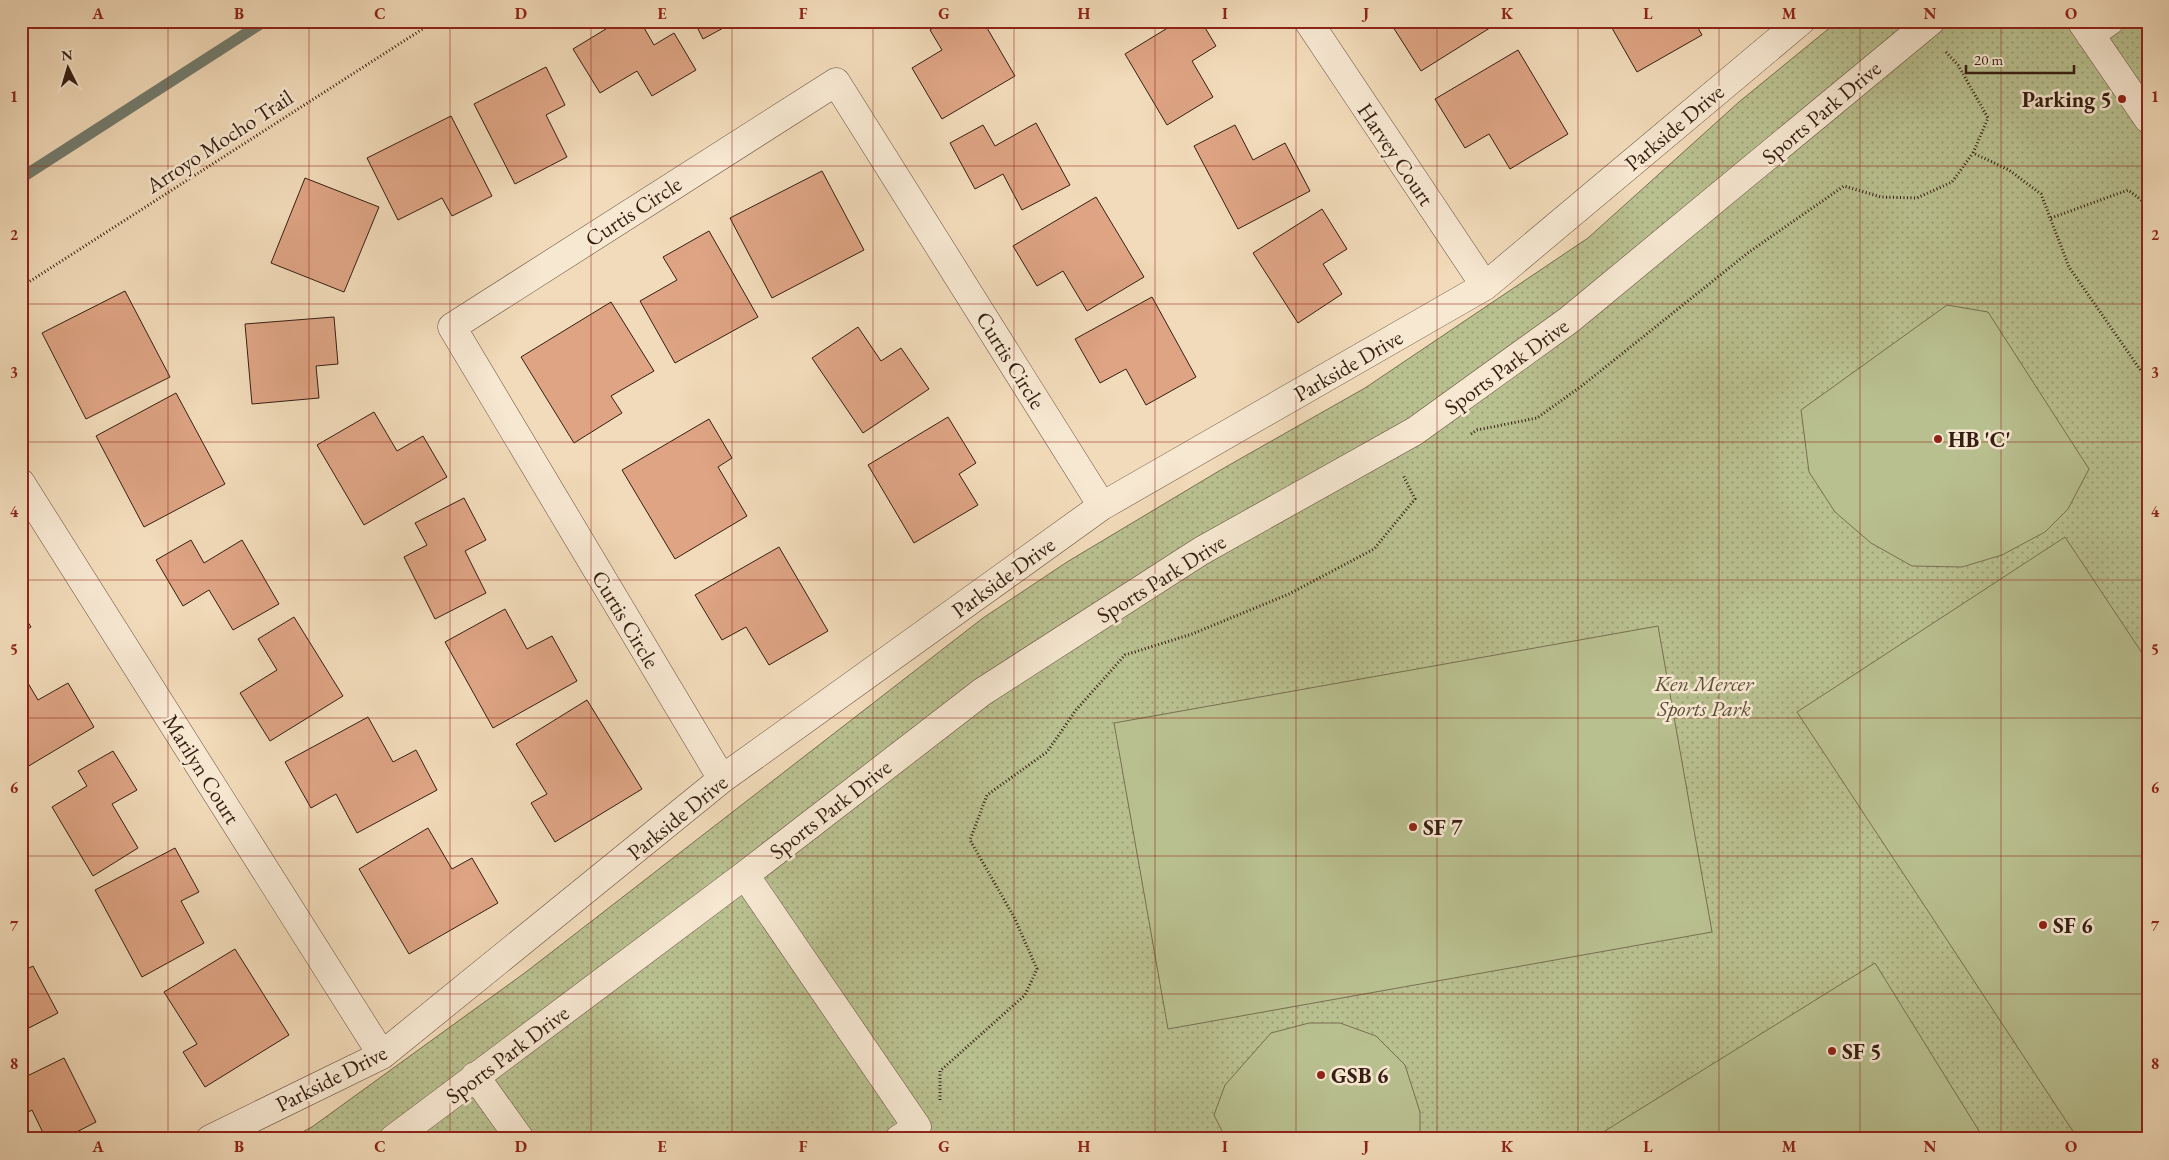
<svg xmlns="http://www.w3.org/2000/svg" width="2169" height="1160" font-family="'EB Garamond',serif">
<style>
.grass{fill:url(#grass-dots);stroke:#786f51}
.pitch{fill:#b9c090;stroke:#786f51}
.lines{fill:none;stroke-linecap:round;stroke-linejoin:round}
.stream{stroke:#737c6e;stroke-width:11}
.building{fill:#dea484;stroke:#361e12}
.minor-casing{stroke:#654d3c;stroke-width:29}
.path{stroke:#361e12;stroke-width:3;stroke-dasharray:1 2.5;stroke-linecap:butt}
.minor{stroke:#f7e8d2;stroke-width:28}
.grid{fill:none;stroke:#8f2418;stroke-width:1;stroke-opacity:0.55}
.poi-dot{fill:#8f2418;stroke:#f7e8d2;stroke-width:2}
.labels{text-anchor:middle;stroke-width:5;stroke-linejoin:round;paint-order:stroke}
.poi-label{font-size:22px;font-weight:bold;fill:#361e12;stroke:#f7e8d2;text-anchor:start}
.street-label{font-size:22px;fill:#361e12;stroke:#f7e8d2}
.park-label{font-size:22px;font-style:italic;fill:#5d4f38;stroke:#f7e8d2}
.neatline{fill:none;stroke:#8f2418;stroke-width:2}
.grid-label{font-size:16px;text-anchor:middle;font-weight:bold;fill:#8f2418}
</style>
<defs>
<pattern id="grass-dots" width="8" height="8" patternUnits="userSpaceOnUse" patternTransform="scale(1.25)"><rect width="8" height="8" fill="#b9c090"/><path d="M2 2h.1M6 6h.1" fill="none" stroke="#979b74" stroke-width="1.8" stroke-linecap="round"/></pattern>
</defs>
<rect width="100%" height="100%" fill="#f2dbba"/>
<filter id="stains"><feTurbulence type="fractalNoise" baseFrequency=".004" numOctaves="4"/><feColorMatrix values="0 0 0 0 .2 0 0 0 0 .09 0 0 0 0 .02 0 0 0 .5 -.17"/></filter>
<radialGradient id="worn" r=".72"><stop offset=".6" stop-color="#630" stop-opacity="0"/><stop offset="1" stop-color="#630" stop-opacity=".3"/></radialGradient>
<path class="grass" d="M1838,21h310v1118h-1859l23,-12 214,-155 457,-354 84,-56 157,-94 141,-80 223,-150 151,-136z"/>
<path class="pitch" d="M1947,305l41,7 101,157 -21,40 -23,23 -43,23 -40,12 -50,-1 -41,-23 -36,-31 -26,-40 -8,-62z
M2065,537l83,125v477h-70l-281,-427z
M1658,626l54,306 -544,97 -54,-306z
M1875,963l109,176h-392z
M1309,1023h31l36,13 29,29 15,47v27h-194l-12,-24 11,-30 46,-52z"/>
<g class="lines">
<path class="stream" d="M21,178l244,-157"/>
</g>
<path class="building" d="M619,21h21l14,24 20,-12 22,37 -44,26 -15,-25 -37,22 -27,-44z
M694,21h42l-33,18z
M944,21h39l32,55 -73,43 -30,-51 30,-18 -12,-20z
M1179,21h22l15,25 -24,15 21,36 -46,28 -42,-71z
M1403,21h87l3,5 -72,45 -28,-44z
M1608,21h86l8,14 -65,37z
M1518,50l50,84 -58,35 -21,-35 -24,14 -30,-49z
M546,67l19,38 -19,10 21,42 -52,27 -41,-80z
M451,116l41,80 -40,20 -10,-18 -44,22 -31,-62z
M1036,123l34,62 -48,25 -19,-36 -28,15 -25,-46 33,-18 12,21z
M1235,125l18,35 32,-17 25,48 -72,38 -44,-83z
M822,171l42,79 -92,48 -42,-80z
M305,178l74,29 -35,85 -73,-29z
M1096,197l48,80 -57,34 -24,-40 -26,15 -24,-40z
M1322,209l25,40 -24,15 19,30 -44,29 -45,-70z
M709,231l49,86 -83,46 -35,-62 37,-21 -14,-23z
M125,291l45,86 -84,42 -44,-86z
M1152,297l44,80 -50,28 -20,-36 -26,14 -25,-44z
M611,302l43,69 -43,25 11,17 -48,30 -53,-86z
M334,317l4,47 -22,2 3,32 -67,6 -7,-80z
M858,327l23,34 20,-13 28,41 -66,44 -51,-75z
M176,393l49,91 -81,43 -48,-91z
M374,412l23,39 26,-15 24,41 -83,48 -47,-80z
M948,417l28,46 -17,11 19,31 -64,38 -46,-78z
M709,419l23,39 -14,9 29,49 -72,43 -53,-89z
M464,498l22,42 -21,11 21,42 -51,26 -31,-62 23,-12 -12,-22z
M191,540l13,23 38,-23 37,64 -46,26 -24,-40 -26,16 -27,-46z
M779,547l49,84 -59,34 -23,-38 -24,13 -27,-45z
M505,609l22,40 25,-13 25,45 -84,47 -48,-86z
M21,611l10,16 -10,6z
M294,617l49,79 -73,45 -30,-48 37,-23 -19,-31z
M22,673l16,27 30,-17 26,44 -72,43z
M587,700l55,89 -87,53 -24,-39 16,-9 -31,-50z
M368,717l25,45 23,-12 21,40 -80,43 -21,-39 -25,14 -26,-46z
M113,751l24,39 -25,14 26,44 -45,28 -41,-69 35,-21 -9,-15z
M428,828l24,41 20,-11 26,45 -89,51 -50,-85z
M175,848l24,44 -18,9 23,42 -62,34 -47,-87z
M235,949l54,86 -84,52 -22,-35 14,-8 -33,-52z
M33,966l25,47 -37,19v-60z
M64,1058l32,64 -33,17h-17l-14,-29 -11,6v-37z"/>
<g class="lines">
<defs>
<path id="minor" d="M1308,21l177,265
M2081,21l67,98
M2090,35l20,-14
M21,483l361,572
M722,779l-270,-452 384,-245 266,424
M745,875l172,252 -18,12
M475,1076l45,63
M210,1139l172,-84 340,-276 380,-273 383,-220 316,-265
M393,1139l352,-264 237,-183 219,-141 214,-120 154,-111 362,-299"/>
</defs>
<use href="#minor" class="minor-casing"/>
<path class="path" d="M1946,52l12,13 30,53 -15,35 36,17 32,24 28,73 79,114
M2051,218l77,-28 20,15
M21,287l414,-266
M1471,434l6,-4 60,-12 46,-33 166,-133 95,-66 37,11 36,1 35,-16 21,-29
M940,1100v-29l85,-76 12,-26 -23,-52 -44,-77 17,-45 60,-43 29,-42 49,-55 67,-21 97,-40 85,-45 41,-50 -12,-24"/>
<use href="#minor" class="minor"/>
</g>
<path class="grid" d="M168,21v1118M309,21v1118M450,21v1118M591,21v1118M732,21v1118M873,21v1118M1014,21v1118M1155,21v1118M1296,21v1118M1437,21v1118M1578,21v1118M1719,21v1118M1860,21v1118M2001,21v1118M21,166h2127M21,304h2127M21,442h2127M21,580h2127M21,718h2127M21,856h2127M21,994h2127"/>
<g class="poi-dot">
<circle cx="2122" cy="99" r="5"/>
<circle cx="1938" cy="439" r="5"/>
<circle cx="1413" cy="827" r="5"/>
<circle cx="2043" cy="925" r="5"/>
<circle cx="1832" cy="1051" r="5"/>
<circle cx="1321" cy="1075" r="5"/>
</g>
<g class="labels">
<g class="poi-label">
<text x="2112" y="107" text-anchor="end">Parking 5</text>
<text x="1948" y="447">HB 'C'</text>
<text x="1423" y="835">SF 7</text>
<text x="2053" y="933">SF 6</text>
<text x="1842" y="1059">SF 5</text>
<text x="1331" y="1083">GSB 6</text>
</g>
<g class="street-label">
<text transform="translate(1821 112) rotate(-40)" y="8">Sports Park Drive</text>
<text transform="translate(1674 127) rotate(-40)" y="8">Parkside Drive</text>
<text transform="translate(219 141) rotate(-33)" y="8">Arroyo Mocho Trail</text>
<text transform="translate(1396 154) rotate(56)" y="8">Harvey Court</text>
<text transform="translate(633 211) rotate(-33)" y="8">Curtis Circle</text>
<text transform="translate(1011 360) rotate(58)" y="8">Curtis Circle</text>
<text transform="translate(1348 365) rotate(-30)" y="8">Parkside Drive</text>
<text transform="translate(1506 366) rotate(-36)" y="8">Sports Park Drive</text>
<text transform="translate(1003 577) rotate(-36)" y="8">Parkside Drive</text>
<text transform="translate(1161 578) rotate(-32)" y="8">Sports Park Drive</text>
<text transform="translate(626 619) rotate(59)" y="8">Curtis Circle</text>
<text transform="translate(202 769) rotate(58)" y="8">Marilyn Court</text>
<text transform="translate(830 809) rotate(-38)" y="8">Sports Park Drive</text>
<text transform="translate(677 817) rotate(-39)" y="8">Parkside Drive</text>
<text transform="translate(507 1054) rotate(-37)" y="8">Sports Park Drive</text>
<text transform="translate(331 1078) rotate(-27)" y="8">Parkside Drive</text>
</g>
<g class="park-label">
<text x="1704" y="691">Ken Mercer<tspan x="1704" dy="25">Sports Park</tspan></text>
</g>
</g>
<rect width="2169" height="1160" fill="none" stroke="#f2dbba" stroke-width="55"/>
<g transform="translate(68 68) rotate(355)" stroke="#f7e8d2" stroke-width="4" paint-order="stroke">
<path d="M0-4L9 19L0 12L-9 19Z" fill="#361e12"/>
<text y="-8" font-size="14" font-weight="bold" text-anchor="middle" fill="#361e12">N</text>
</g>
<path d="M1966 65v8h108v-8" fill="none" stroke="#361e12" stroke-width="2.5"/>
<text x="1974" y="65" font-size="15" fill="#361e12" stroke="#f7e8d2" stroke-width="4" paint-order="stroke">20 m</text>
<rect x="28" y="28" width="2114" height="1104" class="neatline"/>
<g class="grid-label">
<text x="98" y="19">A</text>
<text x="239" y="19">B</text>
<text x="380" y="19">C</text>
<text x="521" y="19">D</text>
<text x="662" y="19">E</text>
<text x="803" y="19">F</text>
<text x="944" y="19">G</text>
<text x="1084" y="19">H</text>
<text x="1225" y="19">I</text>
<text x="1366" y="19">J</text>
<text x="1507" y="19">K</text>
<text x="1648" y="19">L</text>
<text x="1789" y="19">M</text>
<text x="1930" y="19">N</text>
<text x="2071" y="19">O</text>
<text x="14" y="102">1</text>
<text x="2155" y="102">1</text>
<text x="14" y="240">2</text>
<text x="2155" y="240">2</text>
<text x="14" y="378">3</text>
<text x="2155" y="378">3</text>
<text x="14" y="517">4</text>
<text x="2155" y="517">4</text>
<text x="14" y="655">5</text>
<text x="2155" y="655">5</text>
<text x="14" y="793">6</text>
<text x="2155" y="793">6</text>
<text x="14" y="931">7</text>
<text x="2155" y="931">7</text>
<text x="14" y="1069">8</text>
<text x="2155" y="1069">8</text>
<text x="98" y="1152">A</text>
<text x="239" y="1152">B</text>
<text x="380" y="1152">C</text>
<text x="521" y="1152">D</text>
<text x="662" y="1152">E</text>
<text x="803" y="1152">F</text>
<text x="944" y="1152">G</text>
<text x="1084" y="1152">H</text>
<text x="1225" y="1152">I</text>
<text x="1366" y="1152">J</text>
<text x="1507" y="1152">K</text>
<text x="1648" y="1152">L</text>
<text x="1789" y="1152">M</text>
<text x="1930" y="1152">N</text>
<text x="2071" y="1152">O</text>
</g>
<rect width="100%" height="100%" filter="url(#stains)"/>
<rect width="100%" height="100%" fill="url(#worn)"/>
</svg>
